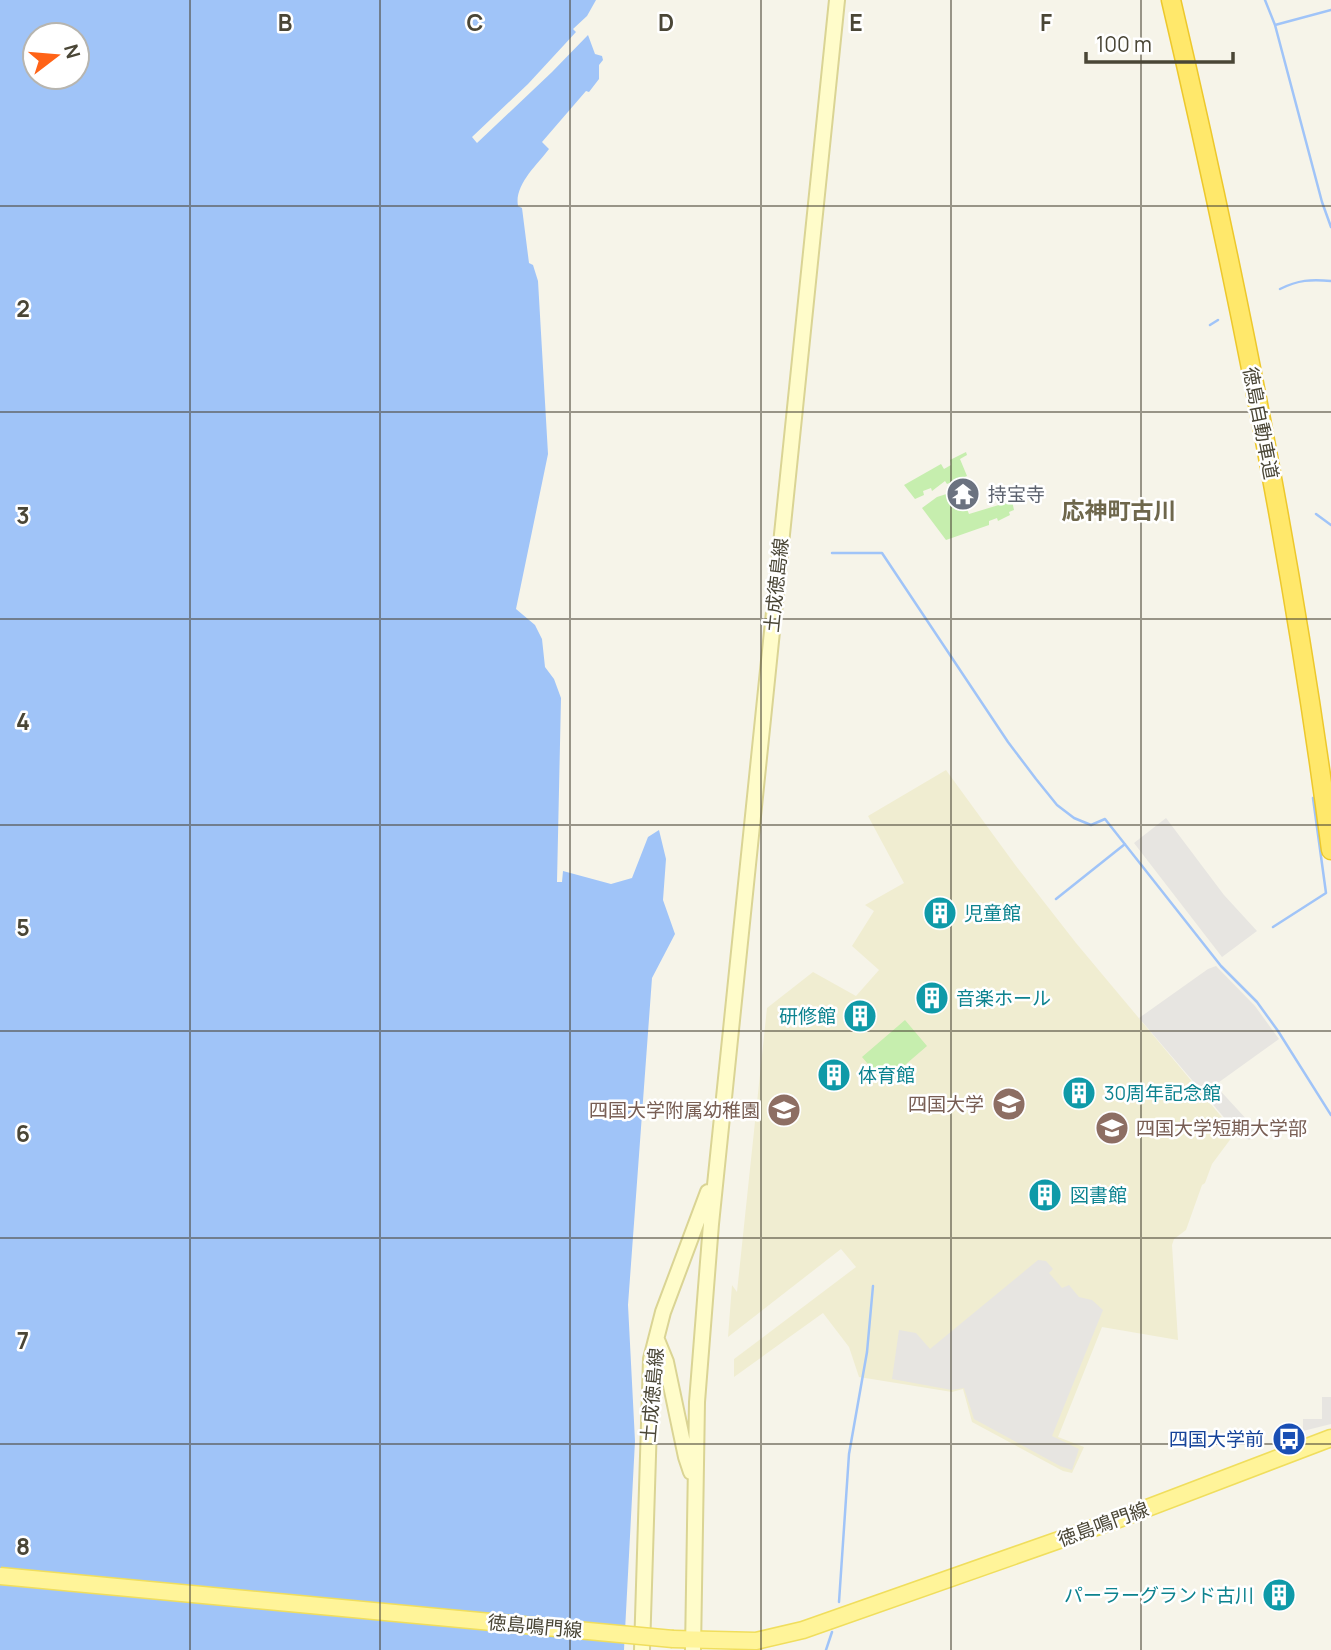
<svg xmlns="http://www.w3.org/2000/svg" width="1331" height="1650" font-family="Manrope,'Noto Sans JP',sans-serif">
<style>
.education{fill:#f0edd1}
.green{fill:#c6eeae}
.parking{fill:#e7e5e1}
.water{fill:#a0c4f8;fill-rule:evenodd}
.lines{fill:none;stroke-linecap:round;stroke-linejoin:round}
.stream{stroke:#a0c4f8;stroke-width:2.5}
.secondary-casing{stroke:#dad494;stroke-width:18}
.primary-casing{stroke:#f0de5d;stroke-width:19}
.highway-casing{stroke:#edc82c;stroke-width:21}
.secondary{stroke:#fffcca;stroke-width:14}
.primary{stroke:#fff499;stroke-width:16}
.highway{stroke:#ffe86b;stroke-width:18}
.primary-bridge-casing{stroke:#f0de5d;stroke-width:19;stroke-linecap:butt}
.primary-bridge{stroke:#fff499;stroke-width:16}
.grid{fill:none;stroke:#4a4636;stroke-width:2;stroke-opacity:0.55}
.labels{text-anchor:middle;stroke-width:5;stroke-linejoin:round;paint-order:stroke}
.street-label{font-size:19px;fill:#4a4636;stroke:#fff}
.worship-label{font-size:19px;fill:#5b616d;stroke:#fff;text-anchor:start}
.culture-label{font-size:19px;fill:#0d838f;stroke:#fff;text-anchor:start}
.education-label{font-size:19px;fill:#785e54;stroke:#fff;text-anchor:end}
.transit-label{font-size:19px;fill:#164399;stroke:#fff;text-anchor:end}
.quarter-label{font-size:23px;font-weight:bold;fill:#6e674c;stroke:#fff}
.grid-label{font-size:23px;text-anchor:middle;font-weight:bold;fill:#4a4636;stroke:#fff;stroke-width:5;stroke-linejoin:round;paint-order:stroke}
</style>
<rect width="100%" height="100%" fill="#f6f4e9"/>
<path class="education" d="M946,770l70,96 60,77 159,190 -23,31 -7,19 -3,2 -16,45 -12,9 -2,6 6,95 -76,-13 -44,110 26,10 -12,26 -9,-2 -91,-49 -9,-33 -11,3 -93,-15 -10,-30 -26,-34 -89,64v-18l122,-92 -15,-18 -113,88 4,-52 5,7 30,-284 46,-36 43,24 23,-26 -27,-24 22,-35 -9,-6 39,-22 -36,-67z"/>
<path class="green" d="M966,452l1,3 -7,4 7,17 -20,8 -2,-3 -13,10 -1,-3 -8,3 1,4 -9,4 -11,-14 37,-21 3,5 7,-4 -1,-5z
M959,490l10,24 43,-13 2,9 -5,2 1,3 -12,6 -1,-3 -8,3v4l-43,15 -24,-32 15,-11z
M905,1020l22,26 -43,37 -22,-26z"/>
<path class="parking" d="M1166,818l58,77 33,36 -35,26 -88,-114z
M1216,966l39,40 24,33 -64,46 45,49 -11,6 -10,-5 -100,-117 69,-49z
M1038,1260l8,1 7,8 -4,4 13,15 7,-3 10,12 13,3 11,10 -51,126 27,13 -7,21 -12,-4 -86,-47 -10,-31 -12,2 -60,-11 7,-49 17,3 14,16z
M1322,1397h9v27l-28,7v-12h19z"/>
<path class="water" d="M0,0h596l-9,16 -14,13 3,3 -48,52 -56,53 5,6 75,-71 36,-37 7,19 7,2 1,4 -4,5v14l-10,13 -3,-1 -44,51 7,7c-12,16 -35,36 -31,57l4,2 7,55 4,2 5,16 10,173 -32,155 19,16 7,14 3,28 9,12 7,19 -4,184h5l1,-11 48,13 21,-6 16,-41 11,-7 7,29 -3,41 12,34 -23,44 -24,327 7,136 -11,209h-624zM35,35h42v42h-42z"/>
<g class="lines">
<path class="stream" d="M1265,0l10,25
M1331,10l-56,15 47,177 9,25
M1280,289c18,-9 31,-10 51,-8
M1210,325l8,-5
M1316,514l15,11
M832,553h50l126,189 28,37 21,26 17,13 17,7 14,-6 116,147 36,36 21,29 53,84
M1056,899l69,-55
M1273,927l53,-34 -13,-95 3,-1
M839,1602l10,-148 18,-102 6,-66
M826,1650l6,-18"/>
<defs>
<path id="secondary" d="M657,1340l9,22 20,95 5,15
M642,1650l9,-291 12,-47 45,-120
M693,1650l4,-248 14,-178 126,-1224"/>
<path id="primary" d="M673,1639l83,2 47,-11 313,-110 215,-82"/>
<path id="highway" d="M1171,0c66,281 123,564 160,850"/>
</defs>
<use href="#secondary" class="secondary-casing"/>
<use href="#primary" class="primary-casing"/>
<use href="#highway" class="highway-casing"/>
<use href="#secondary" class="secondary"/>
<use href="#primary" class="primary"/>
<use href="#highway" class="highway"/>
<defs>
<path id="primary-bridge" d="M0,1576l673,63"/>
</defs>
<use href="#primary-bridge" class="primary-bridge-casing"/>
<use href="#primary-bridge" class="primary-bridge"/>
</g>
<path class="grid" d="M190,0v1650M380,0v1650M570,0v1650M761,0v1650M951,0v1650M1141,0v1650M0,206h1331M0,412h1331M0,619h1331M0,825h1331M0,1031h1331M0,1238h1331M0,1444h1331"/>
<defs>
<symbol id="temple-disc" viewBox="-11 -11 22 22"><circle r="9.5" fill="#6b7280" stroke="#fff"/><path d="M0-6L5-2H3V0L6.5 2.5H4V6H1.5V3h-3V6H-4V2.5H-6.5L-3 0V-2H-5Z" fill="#fff"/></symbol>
<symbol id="building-disc" viewBox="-11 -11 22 22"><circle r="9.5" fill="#0f9aa8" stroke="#fff"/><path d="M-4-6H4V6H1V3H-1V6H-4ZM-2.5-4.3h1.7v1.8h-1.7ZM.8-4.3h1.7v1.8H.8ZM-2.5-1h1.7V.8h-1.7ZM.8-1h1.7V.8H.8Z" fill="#fff"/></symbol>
<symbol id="university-disc" viewBox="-11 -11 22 22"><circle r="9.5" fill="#8d6e63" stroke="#fff"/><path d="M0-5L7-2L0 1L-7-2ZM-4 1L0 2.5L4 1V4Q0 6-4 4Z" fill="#fff"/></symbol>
<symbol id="school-disc" viewBox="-11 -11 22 22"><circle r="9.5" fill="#8d6e63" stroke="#fff"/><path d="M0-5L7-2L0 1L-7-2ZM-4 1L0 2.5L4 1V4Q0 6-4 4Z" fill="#fff"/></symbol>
<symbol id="bus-disc" viewBox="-11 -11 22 22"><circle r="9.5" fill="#1a4fb4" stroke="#fff"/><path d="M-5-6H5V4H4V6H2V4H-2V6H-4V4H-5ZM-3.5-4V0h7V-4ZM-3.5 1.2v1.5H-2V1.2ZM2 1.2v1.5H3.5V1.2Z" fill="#fff"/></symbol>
</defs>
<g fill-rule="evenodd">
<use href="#temple-disc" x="944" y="475" width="38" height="38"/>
<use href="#building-disc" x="921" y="894" width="38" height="38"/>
<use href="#building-disc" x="913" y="979" width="38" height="38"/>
<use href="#building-disc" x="841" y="997" width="38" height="38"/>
<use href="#building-disc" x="815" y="1056" width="38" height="38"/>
<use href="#building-disc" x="1060" y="1074" width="38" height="38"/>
<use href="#university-disc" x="990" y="1085" width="38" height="38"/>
<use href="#school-disc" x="765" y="1091" width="38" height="38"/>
<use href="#university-disc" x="1093" y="1109" width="38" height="38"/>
<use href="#building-disc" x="1026" y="1176" width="38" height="38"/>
<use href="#bus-disc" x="1270" y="1420" width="38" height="38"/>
<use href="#building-disc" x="1260" y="1576" width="38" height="38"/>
</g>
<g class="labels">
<g class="street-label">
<text transform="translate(1261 423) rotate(79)" y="7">徳島自動車道</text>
<text transform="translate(776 585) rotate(-84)" y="7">土成徳島線</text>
<text transform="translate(652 1395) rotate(-85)" y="7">土成徳島線</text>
<text transform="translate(1103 1524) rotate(-20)" y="7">徳島鳴門線</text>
<text transform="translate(535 1626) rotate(5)" y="7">徳島鳴門線</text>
</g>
<g class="worship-label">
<text x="988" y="501">持宝寺</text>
</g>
<g class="culture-label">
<text x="964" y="920">児童館</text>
<text x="956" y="1005">音楽ホール</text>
<text x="836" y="1023" text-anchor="end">研修館</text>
<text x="858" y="1082">体育館</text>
<text x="1104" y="1100">30周年記念館</text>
<text x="1070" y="1202">図書館</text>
<text x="1254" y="1602" text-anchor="end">パーラーグランド古川</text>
</g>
<g class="education-label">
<text x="984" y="1111">四国大学</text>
<text x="760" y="1117">四国大学附属幼稚園</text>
<text x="1136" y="1135" text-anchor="start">四国大学短期大学部</text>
</g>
<g class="transit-label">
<text x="1264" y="1446">四国大学前</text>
</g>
<g class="quarter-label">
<text x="1119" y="519">応神町古川</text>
</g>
</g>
<g class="grid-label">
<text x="285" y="31">B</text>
<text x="475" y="31">C</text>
<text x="666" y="31">D</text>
<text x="856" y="31">E</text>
<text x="1046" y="31">F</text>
<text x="23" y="317">2</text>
<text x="23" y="524">3</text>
<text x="23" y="730">4</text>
<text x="23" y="936">5</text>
<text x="23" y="1142">6</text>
<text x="23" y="1349">7</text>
<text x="23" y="1555">8</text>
</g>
<g transform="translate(56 56) rotate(74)"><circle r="33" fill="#ffffff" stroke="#b7b5af" stroke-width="2"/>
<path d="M0-5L12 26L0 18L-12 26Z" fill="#ff6317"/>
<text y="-10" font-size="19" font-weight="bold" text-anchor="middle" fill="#4a4636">N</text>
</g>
<path d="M1086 52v10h147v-10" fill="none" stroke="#4a4636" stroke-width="3.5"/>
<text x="1096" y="52" font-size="21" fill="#4a4636" stroke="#ffffff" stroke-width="5" paint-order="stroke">100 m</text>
</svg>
